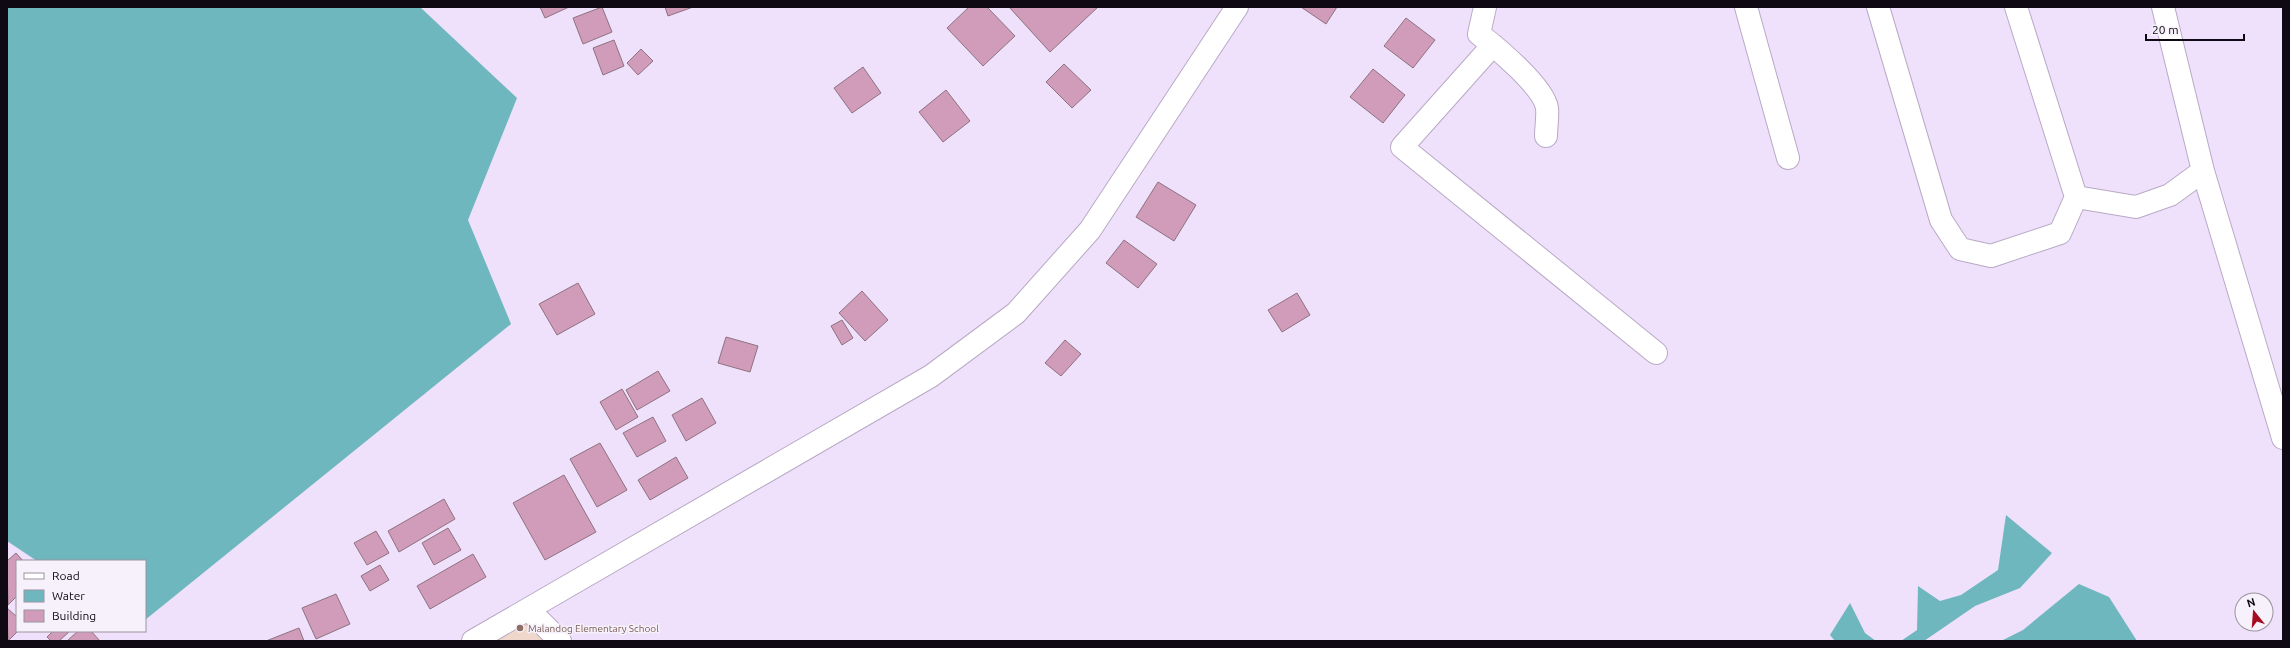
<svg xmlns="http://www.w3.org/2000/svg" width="2290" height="648" font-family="Ubuntu,sans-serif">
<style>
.education{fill:#efd7cc}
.water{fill:#6eb7be}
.building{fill:#d19cb9;stroke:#8d7280}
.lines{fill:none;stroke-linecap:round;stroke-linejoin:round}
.street-casing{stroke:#b8aac5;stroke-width:24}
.secondary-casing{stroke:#b8aac5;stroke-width:24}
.street{stroke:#fff;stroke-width:22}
.secondary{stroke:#fff;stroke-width:22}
.education-dot{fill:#8d6e63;stroke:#f7f1fc;stroke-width:1.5}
.labels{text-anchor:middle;stroke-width:3;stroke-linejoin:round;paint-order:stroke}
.education-label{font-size:10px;fill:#785e54;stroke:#f7f1fc;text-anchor:start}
</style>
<rect width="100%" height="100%" fill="#efe0fb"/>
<path class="education" d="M523,616l21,25h-52z"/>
<path class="water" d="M7,7h413l97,91 -49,122 43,104 -366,296v-59h-108l-30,-20z
M2006,515l46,38 -32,35 -45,18 -51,35h-23l16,-11 1,-44 22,15 21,-6 37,-25z
M2079,584l30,13 28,44h-136l22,-11z
M1850,603l15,30 11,8h-41l-5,-6z"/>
<path class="building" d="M540,7h29l-24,11z
M602,7l10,25 -29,12 -10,-26z
M665,7h28l-25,9z
M969,7h18l28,29 -32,30 -36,-38z
M1009,7h89l-48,45z
M1301,7h36l-11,17z
M1406,18l29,22 -22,28 -29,-22z
M614,40l10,26 -21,9 -10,-27z
M641,49l12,12 -15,14 -11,-12z
M1064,64l27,26 -19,18 -26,-26z
M863,67l18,26 -29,20 -18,-25z
M1373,69l32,26 -22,28 -33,-26z
M946,90l24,31 -27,21 -24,-30z
M1158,182l38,23 -22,36 -38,-24z
M1124,240l33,24 -19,24 -32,-25z
M578,283l17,31 -38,21 -18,-31z
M862,291l26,29 -23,21 -26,-28z
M1297,293l13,22 -28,17 -14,-22z
M842,320l11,18 -11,7 -11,-19z
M726,337l32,9 -8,26 -32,-9z
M1065,340l16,14 -20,22 -16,-13z
M658,371l12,20 -33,19 -11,-20z
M622,389l16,28 -22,13 -16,-28z
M702,398l14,25 -30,18 -14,-26z
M653,417l13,24 -29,16 -14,-24z
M600,443l27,47 -30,17 -27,-48z
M676,457l12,21 -38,22 -12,-20z
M564,475l32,57 -51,28 -32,-57z
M444,499l11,20 -56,33 -11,-21z
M448,528l13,22 -27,15 -12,-22z
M376,531l13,22 -22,12 -13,-22z
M16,553l7,8h-6v35l-9,9 -1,-44z
M473,554l13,23 -56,32 -13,-23z
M380,565l9,15 -19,11 -9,-15z
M336,594l14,30 -34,15 -14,-31z
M7,608l10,9 1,14 -10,10z
M299,628l5,13h-38z
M53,631h17l-11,10h-8l-4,-4z
M78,631h13l9,10h-33z"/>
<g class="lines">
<defs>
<path id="street" d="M1485,7l-6,27c17,13 65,53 68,74 1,9 -1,19 -1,28
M1746,7l42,151
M1878,7l63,213 19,29 31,7 69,-23 16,-36 -60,-190
M2163,7l40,164 80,267
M1493,45l-91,102 254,206
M2076,197l60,10 34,-12 33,-24
M529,610l31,31"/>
<path id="secondary" d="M473,641l458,-265 85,-63 74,-83 147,-223"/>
</defs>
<use href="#street" class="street-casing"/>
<use href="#secondary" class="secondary-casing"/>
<use href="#street" class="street"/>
<use href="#secondary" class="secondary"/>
</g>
<circle class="education-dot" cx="520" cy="628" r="4"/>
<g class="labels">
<g class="education-label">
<text x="528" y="632">Malandog Elementary School</text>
</g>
</g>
<rect width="2290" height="648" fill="none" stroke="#0e0912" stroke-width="16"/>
<rect x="16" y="560" width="130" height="72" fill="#f7f1fc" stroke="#9a949e"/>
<rect x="24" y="573" width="20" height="6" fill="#ffffff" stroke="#9a949e"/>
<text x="52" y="580" font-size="12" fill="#0e0912">Road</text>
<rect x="24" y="590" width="20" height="12" fill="#6eb7be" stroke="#9a949e"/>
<text x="52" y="600" font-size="12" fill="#0e0912">Water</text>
<rect x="24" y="610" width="20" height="12" fill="#d19cb9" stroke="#9a949e"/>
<text x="52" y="620" font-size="12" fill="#0e0912">Building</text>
<g transform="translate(2254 612) rotate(343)"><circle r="19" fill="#f7f1fc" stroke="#9a949e"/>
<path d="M0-3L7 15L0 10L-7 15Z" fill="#a50c21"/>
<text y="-6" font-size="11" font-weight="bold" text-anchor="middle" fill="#0e0912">N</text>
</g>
<path d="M2146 34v6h98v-6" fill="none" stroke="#0e0912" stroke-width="2"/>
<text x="2152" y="34" font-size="12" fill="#0e0912" stroke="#f7f1fc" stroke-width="3" paint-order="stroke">20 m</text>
</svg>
